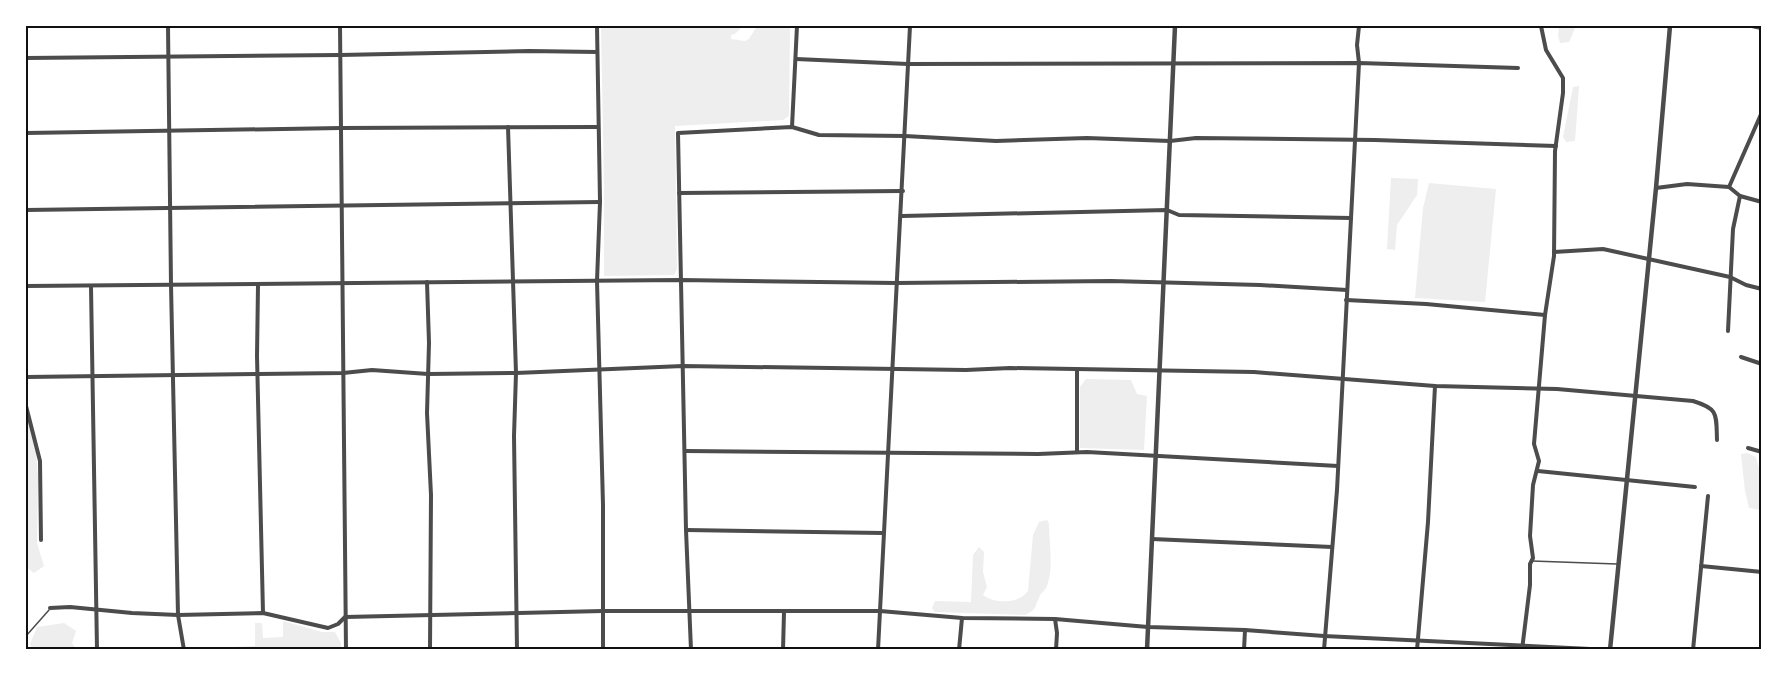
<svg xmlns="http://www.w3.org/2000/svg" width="1787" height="675" viewBox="0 0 1787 675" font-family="'Source Sans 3',sans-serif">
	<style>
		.green { fill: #eee }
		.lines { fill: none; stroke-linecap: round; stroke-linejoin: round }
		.service { stroke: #4c4c4c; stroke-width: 1.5 }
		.minor { stroke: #4c4c4c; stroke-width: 4 }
		.tertiary { stroke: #4c4c4c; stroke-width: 4.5 }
		.neatline { fill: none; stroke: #111; stroke-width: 2 }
	</style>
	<rect width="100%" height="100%" fill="#fff"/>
	<g class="green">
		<path d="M601,26H741L742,27L735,34L731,35V39L745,41L749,39L757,26H790L789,116L783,120L675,126L677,269L674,275L604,276V186Z"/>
		<path d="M1559,26H1576L1569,42L1560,43L1558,36Z"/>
		<path d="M1579,86L1575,141L1566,142L1563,137L1573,87Z"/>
		<path d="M1391,178L1418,179L1417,195L1397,225L1395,250L1387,249Z"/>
		<path d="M1429,183L1496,189L1485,302L1415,298L1423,208Z"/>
		<path d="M1086,379L1131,380L1137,394L1147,396L1144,450L1080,448V387Z"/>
		<path d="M26,409L36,451L38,477L37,543L44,566L34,573L26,567Z"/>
		<path d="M1747,453L1756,457L1761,476V510L1749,508L1745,491L1741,454Z"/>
		<path d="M1047,520L1049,524C1049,543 1054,568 1047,586C1045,591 1040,593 1039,598C1034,608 1037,609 1025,615L935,612L932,608L935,601L971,602L973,555L979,547L984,552L983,572L987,587L983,595C995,604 1019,604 1028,591L1033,535L1039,522Z"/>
		<path d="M283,621L322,632H335L341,643V649H189L255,646V623H262L263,638L283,637Z"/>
		<path d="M64,623L76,631L72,643L76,649H32L30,644L37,627Z"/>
	</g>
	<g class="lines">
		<g class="service">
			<path d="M1532,561L1617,564"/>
			<path d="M26,636L49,610"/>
		</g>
		<g class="minor">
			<path d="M168,26L171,285L178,615L184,650"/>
			<path d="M340,26L346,650"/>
			<path d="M597,26L600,202L597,281L603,505V650"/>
			<path d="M26,58L340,55L529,51L597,52"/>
			<path d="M796,59L908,64L1359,63L1518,68"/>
			<path d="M508,127L516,373L514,436L517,650"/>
			<path d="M792,127L797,26"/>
			<path d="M26,133L341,128L597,127"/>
			<path d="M1729,187L1762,112"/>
			<path d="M1656,188L1687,184L1729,187L1740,196L1762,202"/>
			<path d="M679,193L903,191"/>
			<path d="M26,210L600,202"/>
			<path d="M902,216L1167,210L1179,215L1351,218"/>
			<path d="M1554,252L1603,249L1730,277L1746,285L1762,289"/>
			<path d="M427,282L429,343L427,413L431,495L430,650"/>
			<path d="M258,285L257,356L263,613"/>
			<path d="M26,286L681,280L896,283L1111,281L1260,285L1347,290"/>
			<path d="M91,287L97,650"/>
			<path d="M1346,300L1426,304L1545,315"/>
			<path d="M1728,331L1733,229L1740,196"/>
			<path d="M1741,357L1762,364"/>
			<path d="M1077,369V452"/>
			<path d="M26,377L258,374L343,373L372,370L428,374L516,373L683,366L966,370L1010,368L1254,372L1435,386L1557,389L1693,401C1719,409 1716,414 1717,440"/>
			<path d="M26,406L40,461L41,540"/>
			<path d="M1748,448L1762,452"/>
			<path d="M685,451L1038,454L1087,452L1338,466"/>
			<path d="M1538,471L1695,487"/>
			<path d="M686,530L883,533"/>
			<path d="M1152,539L1332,547"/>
			<path d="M1701,566L1762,572"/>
			<path d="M50,608L70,607L132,613L178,615L263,613L328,628L338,624L345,617L603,611H880L962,618L1055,619L1148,627L1245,630L1324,636L1611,650"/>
			<path d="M1055,619L1057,633L1056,650"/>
			<path d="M691,650L686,530L678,133L792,127L819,135L905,136L996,141L1087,138L1170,141L1196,138L1375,140L1556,146"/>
			<path d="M783,650L784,612"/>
			<path d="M878,650C887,441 900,234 910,26"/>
			<path d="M959,650L962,618"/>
			<path d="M1244,650L1245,630"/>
			<path d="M1324,650L1337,490L1359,63L1357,45L1359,26"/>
			<path d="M1417,650L1428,522L1435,386"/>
			<path d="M1522,650L1530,585V564L1533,558L1530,536L1533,485L1539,461L1534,444L1545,315L1554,256L1555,151L1563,93V78L1546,50L1541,26"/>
			<path d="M1693,650L1708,496"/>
		</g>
		<g class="tertiary">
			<path d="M1753,26L1762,28"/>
			<path d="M1147,650L1175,26"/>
			<path d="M1610,650L1656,188L1670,26"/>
		</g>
	</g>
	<rect width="1787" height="675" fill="none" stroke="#ffffff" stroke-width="54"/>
	<rect x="27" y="27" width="1733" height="621" class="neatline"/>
</svg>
